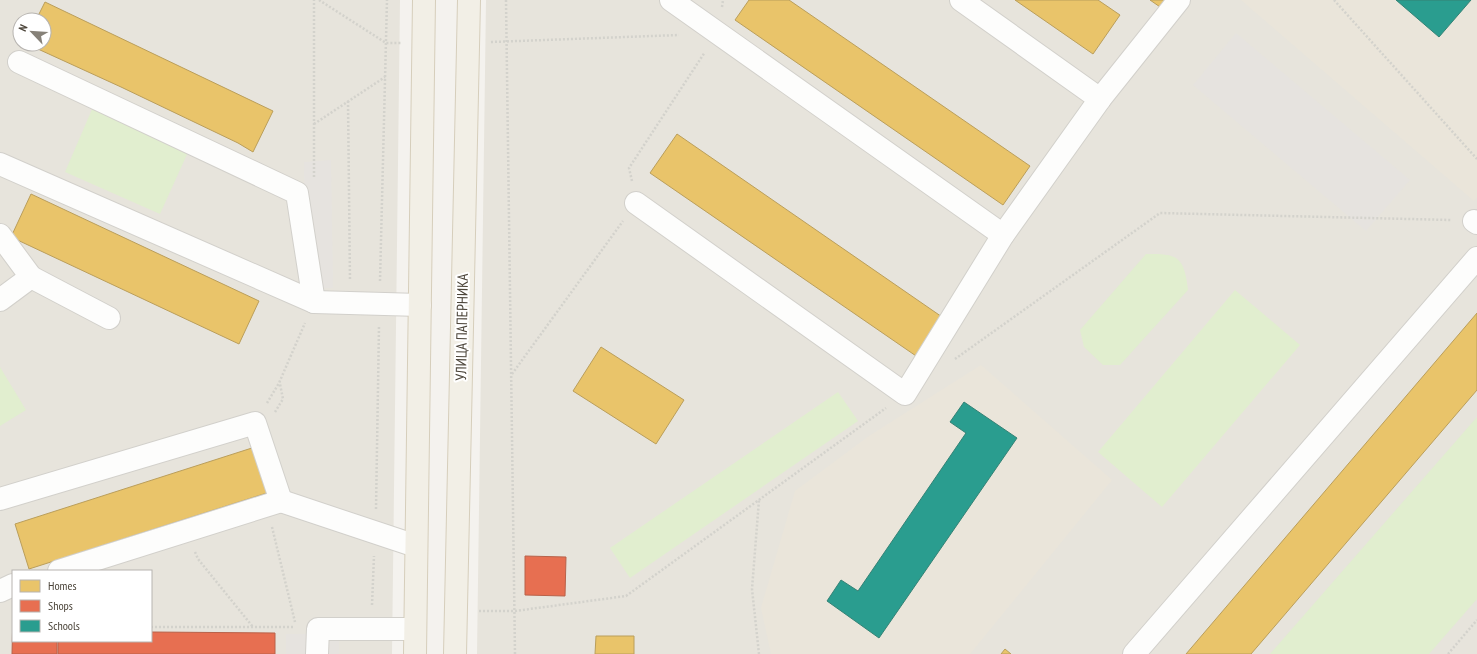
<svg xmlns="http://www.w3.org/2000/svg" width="1477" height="654" viewBox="0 0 1477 654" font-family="'PT Sans Narrow',sans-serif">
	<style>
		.residential { fill: #e7e4dc; fill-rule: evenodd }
		.education { fill: #eae5da }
		.green { fill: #e1eecf }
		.parking { fill: #e6e3df }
		.homes { fill: #e9c46a; stroke: #ba9e5b }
		.shops { fill: #e76f51; stroke: #b8624a }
		.schools { fill: #2a9d8f; stroke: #348275 }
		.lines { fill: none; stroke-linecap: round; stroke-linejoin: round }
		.minor-casing { stroke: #d2d0cb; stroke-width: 24 }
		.major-casing { stroke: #d6cebb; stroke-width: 24 }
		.path { stroke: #d3d2cc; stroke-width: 2.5; stroke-dasharray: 2 2; stroke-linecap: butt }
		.minor { stroke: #fdfdfc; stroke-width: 22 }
		.major { stroke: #f2efe6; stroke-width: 22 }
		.labels { text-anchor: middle; stroke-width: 4; stroke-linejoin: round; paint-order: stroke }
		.street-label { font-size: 15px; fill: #4b4439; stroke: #fff }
	</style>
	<rect width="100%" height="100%" fill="#f4f2ee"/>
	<g class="residential">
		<path d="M0,0H400L392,654H0ZM20,20H44V44H20ZM13,571H151V641H13Z"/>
		<path d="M486,0H1477V654H477Z"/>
	</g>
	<g class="education">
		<path d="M1241,0H1477V197L1474,201Z"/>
		<path d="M981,365L1112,480L970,654H771L761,608L795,491L869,436Z"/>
	</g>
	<g class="green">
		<path d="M93,107L189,150L160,214L65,172Z"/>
		<path d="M1146,254C1179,253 1184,258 1188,290L1120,365H1103L1084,347L1080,330Z"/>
		<path d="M1235,290L1300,345L1162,507L1098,452Z"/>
		<path d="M0,367L26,410L0,426Z"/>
		<path d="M838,392L858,421L630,578L610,548Z"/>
		<path d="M1477,417V599L1429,654H1270Z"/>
	</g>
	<g class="parking">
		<path d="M1236,33L1410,180L1366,231L1193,85Z"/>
		<path d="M331,160L333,288H306L304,162Z"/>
		<rect x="286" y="634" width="53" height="20"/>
	</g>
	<g class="homes">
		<path d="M749,0H789L1030,166L1003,205L735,20Z"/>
		<path d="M1015,0H1098L1120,15L1093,54Z"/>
		<path d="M1150,0H1169L1163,9Z"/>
		<path d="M45,2L273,111L253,152L238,143L121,87L27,44H44V20H36Z"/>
		<path d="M677,134L945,319L919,358L650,173Z"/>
		<path d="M31,194L259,301L239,344L11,237Z"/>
		<path d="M1477,313V390L1251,654H1186Z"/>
		<path d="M601,347L684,400L656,444L573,391Z"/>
		<path d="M255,447L270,492L29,569L15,524Z"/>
		<path d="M596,636H634V654H595Z"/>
		<path d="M1005,649L1011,654H1001Z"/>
	</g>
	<g class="shops">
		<path d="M525,556L566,557L565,596L525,595Z"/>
		<path d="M13,611V641H57V654H12Z"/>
		<path d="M151,632L275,633V654H58V641H151Z"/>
	</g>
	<g class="schools">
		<path d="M1396,0H1471L1439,37Z"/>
		<path d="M964,402L1017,438L879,638L827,601L841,580L858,591L966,433L950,422Z"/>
	</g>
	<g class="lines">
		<defs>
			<g id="minor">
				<path d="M671,0L1003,235"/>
				<path d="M961,0L1100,99"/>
				<path d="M19,62L297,193L314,302"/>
				<path d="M0,164L314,302L420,305"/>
				<path d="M636,203L905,394L1003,235L1100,99L1179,0"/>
				<path d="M1474,221L1477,223"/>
				<path d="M0,235L31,277L0,300"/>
				<path d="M31,277L109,318"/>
				<path d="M0,499L255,423L281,501L59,571"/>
				<path d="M281,501L416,546"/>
				<path d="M0,591L13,585"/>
				<path d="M317,654L318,629H415"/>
				<path d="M1134,654L1477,258"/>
			</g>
			<g id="major">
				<path d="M415,654L424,0"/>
				<path d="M455,654L469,0"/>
			</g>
		</defs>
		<use href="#minor" class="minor-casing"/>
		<use href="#major" class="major-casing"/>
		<g class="path">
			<path d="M319,0L386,43H402"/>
			<path d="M506,0L515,654"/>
			<path d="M1334,0L1477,159"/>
			<path d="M722,7L723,0"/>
			<path d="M491,42L679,35"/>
			<path d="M348,101L350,281"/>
			<path d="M314,124L385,77"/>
			<path d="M314,177V0"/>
			<path d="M632,181L629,168L705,52"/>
			<path d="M380,281L387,0"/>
			<path d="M955,359L1160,213L1451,220"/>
			<path d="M512,374L623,221"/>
			<path d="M267,403L279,383L305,323"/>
			<path d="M275,412L283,399L280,384"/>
			<path d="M376,509L379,326"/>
			<path d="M272,527L295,622"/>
			<path d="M195,552L198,559L253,627"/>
			<path d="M372,605L374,556"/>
			<path d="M479,611H515L626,596L886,408"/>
			<path d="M151,627H294"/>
			<path d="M759,654L752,589L759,500"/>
			<path d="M1448,654L1477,620"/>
		</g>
		<use href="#minor" class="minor"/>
		<use href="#major" class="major"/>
	</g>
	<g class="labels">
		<g class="street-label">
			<text transform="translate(462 327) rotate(-89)" y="5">УЛИЦА ПАПЕРНИКА</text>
		</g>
	</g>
	<rect x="12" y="570" width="140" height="72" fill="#ffffff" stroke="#b7b4b0"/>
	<rect x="20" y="580" width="20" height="12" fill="#e9c46a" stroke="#b7b4b0"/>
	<text x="48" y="590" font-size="12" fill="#4b4439">Homes</text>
	<rect x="20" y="600" width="20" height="12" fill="#e76f51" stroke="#b7b4b0"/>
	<text x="48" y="610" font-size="12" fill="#4b4439">Shops</text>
	<rect x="20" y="620" width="20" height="12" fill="#2a9d8f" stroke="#b7b4b0"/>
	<text x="48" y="630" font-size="12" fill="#4b4439">Schools</text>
	<g transform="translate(32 32) rotate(295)"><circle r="19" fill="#ffffff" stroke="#b7b4b0"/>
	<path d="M0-3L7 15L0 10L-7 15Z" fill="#868178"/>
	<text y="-6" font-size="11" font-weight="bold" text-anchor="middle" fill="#4b4439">N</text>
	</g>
</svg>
